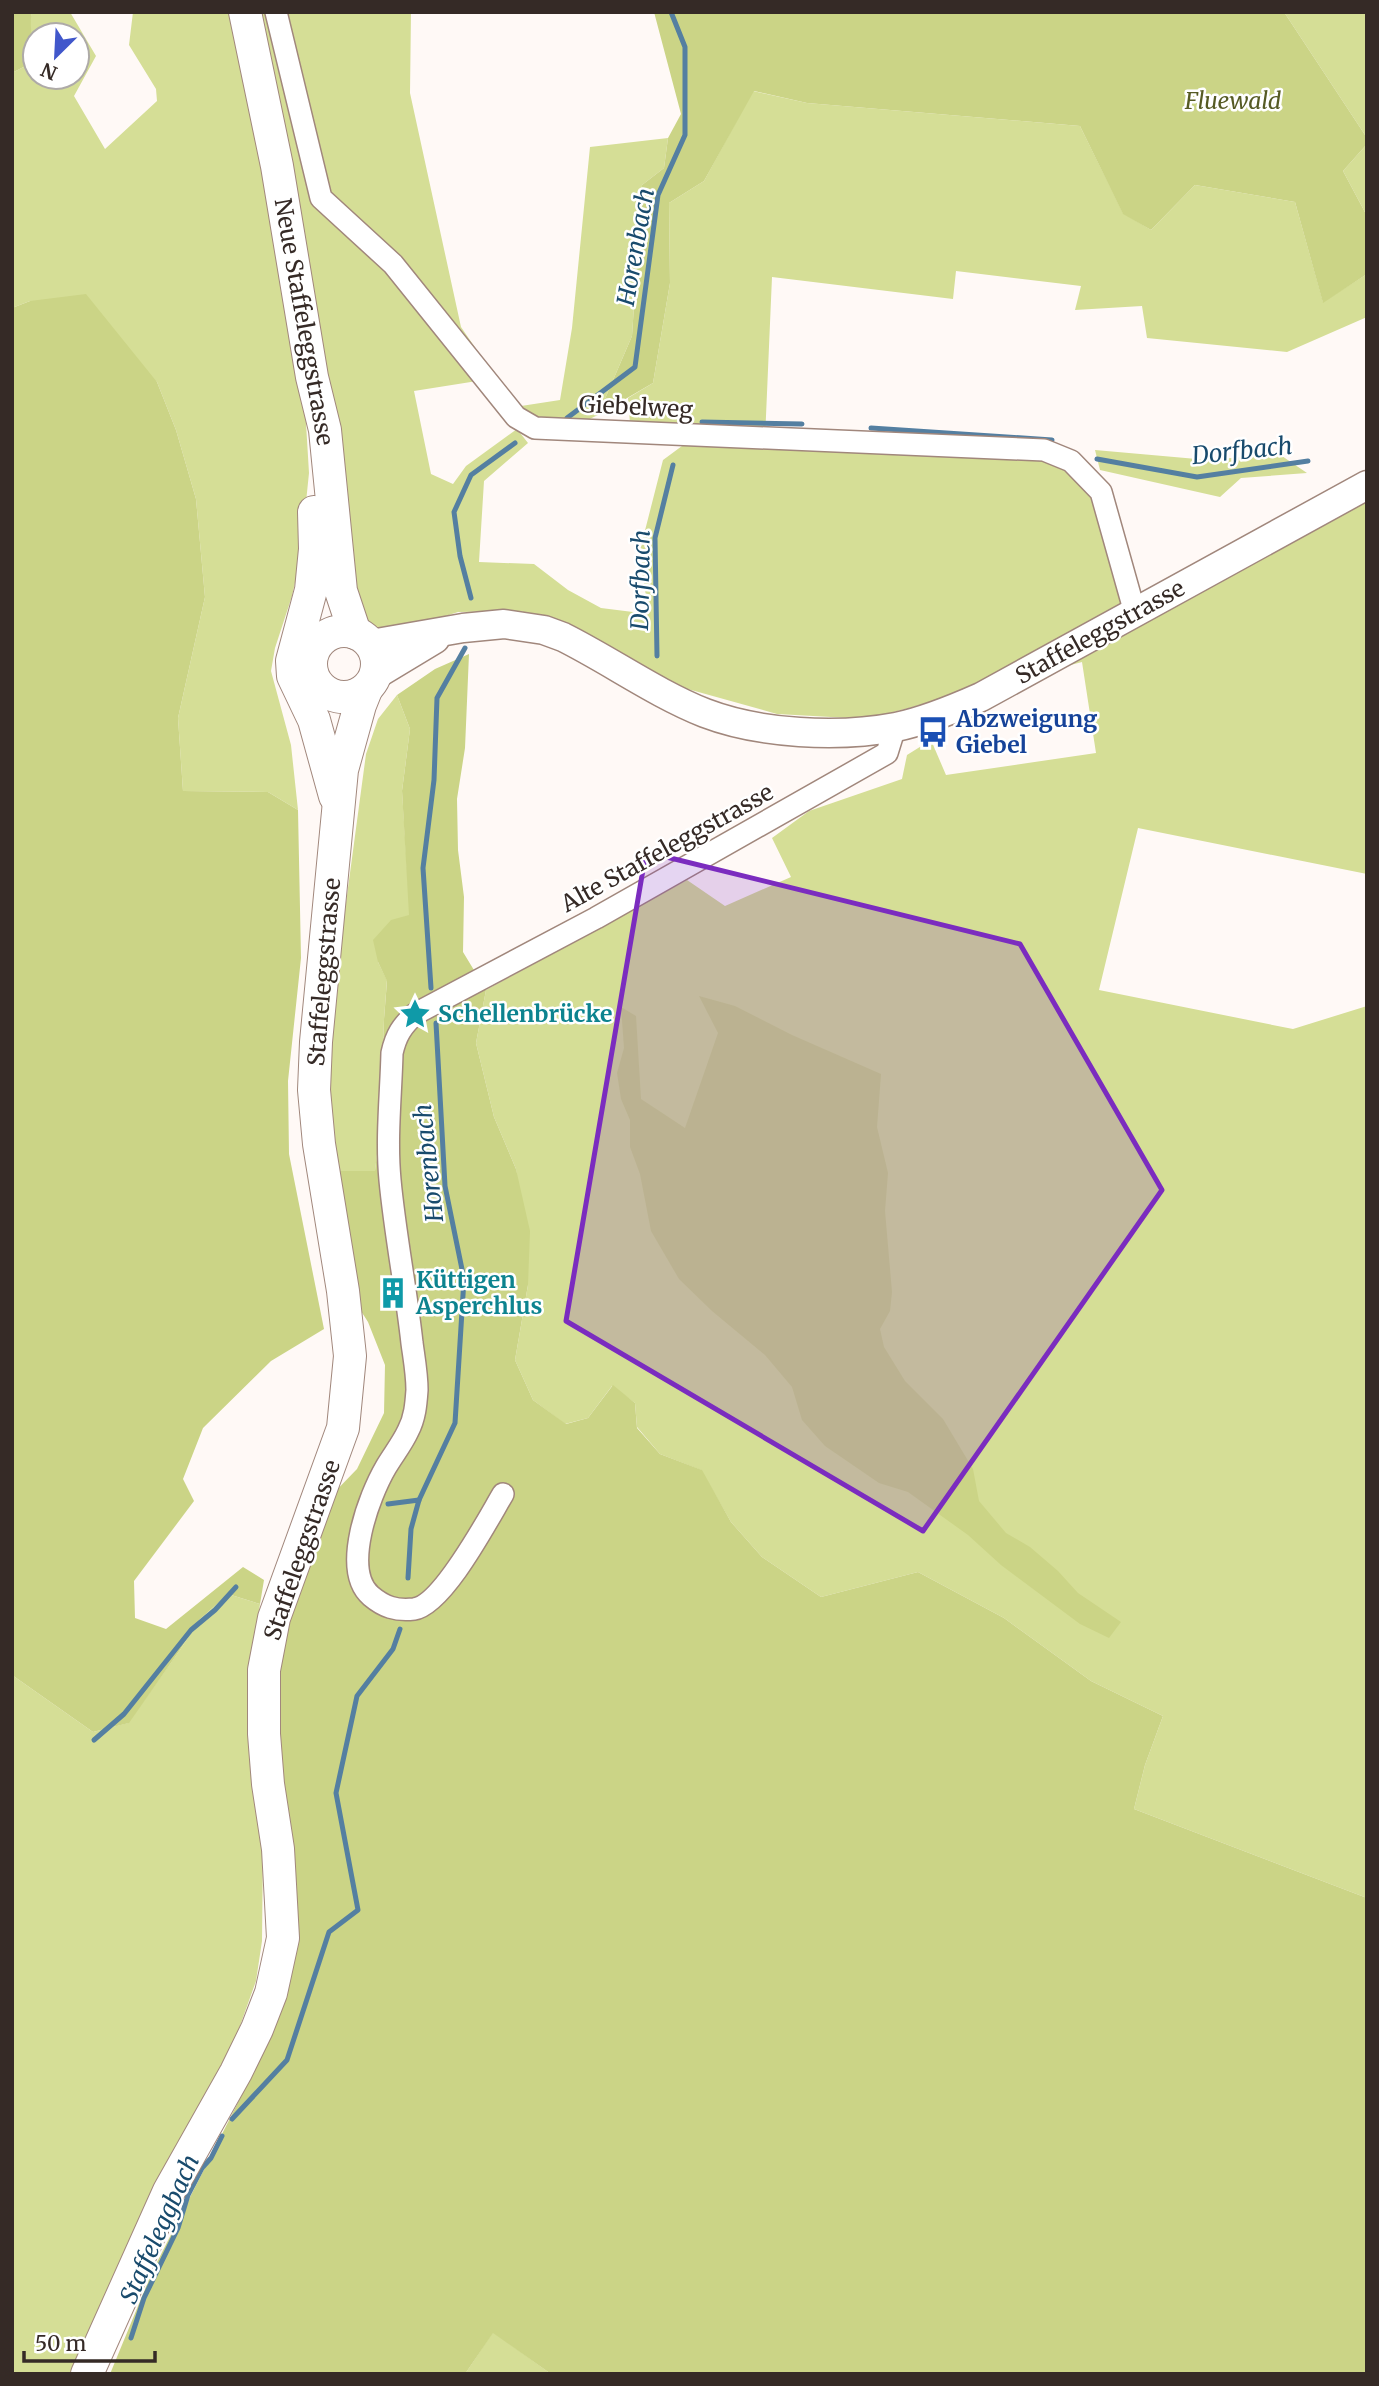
<svg xmlns="http://www.w3.org/2000/svg" width="1379" height="2386" viewBox="0 0 1379 2386" font-family="Merriweather,serif">
	<style>
		.green { fill: #d5de96 }
		.forest { fill: #cbd486 }
		.lines { fill: none; stroke-linecap: round; stroke-linejoin: round }
		.stream { stroke: #547fa1; stroke-width: 5 }
		.street-casing { stroke: #a1877c; stroke-width: 24 }
		.secondary-casing { stroke: #a1877c; stroke-width: 31 }
		.primary-casing { stroke: #a1877c; stroke-width: 34 }
		.street { stroke: #fff; stroke-width: 21 }
		.secondary { stroke: #fff; stroke-width: 28 }
		.primary { stroke: #fff; stroke-width: 32 }
		.marked { fill: #7b2cbf; fill-opacity: 0.2; stroke: #7b2cbf; stroke-width: 5; stroke-linejoin: round }
		.labels { text-anchor: middle; stroke-width: 5; stroke-linejoin: round; paint-order: stroke }
		.park-label { font-size: 23px; font-style: italic; fill: #565b24; stroke: #fff }
		.street-label { font-size: 23px; fill: #352a26; stroke: #fff }
		.transit-label { font-size: 23px; font-weight: bold; fill: #164399; stroke: #fff; text-anchor: start }
		.culture-label { font-size: 23px; font-weight: bold; fill: #0d838f; stroke: #fff; text-anchor: start }
		.water-label { font-size: 24px; font-style: italic; fill: #194b6d; stroke: #fff }
	</style>
	<rect width="100%" height="100%" fill="#fff9f6"/>
	<g class="green">
		<path d="M32,12H70L96,56L74,96L105,149L157,101L156,89L129,45L133,12H232L304,390L309,473L300,560L292,596L275,648L271,671L291,745L298,810L268,792L183,791L178,718L205,597L196,499L176,430L157,382L30,301L12,308V73L35,61V77H77V35H35V51L29,26Z"/>
		<path d="M256,12H411L410,93L461,327L496,378L414,391L431,474L453,484L466,466L517,429L528,443L484,481L479,562L534,564L568,590L601,608L649,614L639,554L663,460L682,446L630,423L628,398L653,383L670,283L669,203L704,181L753,91L807,103L1080,126L1123,213L1151,230L1195,185L1295,202L1323,302L1367,274V317L1287,352L1147,338L1142,306L1075,310L1081,286L956,271L953,299L772,277L765,439L1044,450L1101,492L1135,613L1367,490V874L1138,828L1099,990L1293,1029L1367,1006V1898L1134,1809L1145,1765L1163,1716L1091,1681L1004,1618L918,1572L821,1597L762,1557L731,1522L701,1470L660,1454L637,1427L635,1403L612,1386L588,1418L565,1424L533,1400L515,1360L528,1285L516,1169L494,1117L476,1043L486,990L687,880L725,906L791,877L772,838L809,811L902,779L907,755L931,740L946,775L1096,753L1082,662L867,719L777,714L666,683L591,642L521,611L458,612L394,633L355,620Z"/>
		<path d="M1284,12H1367V138Z"/>
		<path d="M668,138L664,168L642,185L632,336L598,415L552,437L521,406L560,400L572,328L590,147Z"/>
		<path d="M1367,144V216L1343,171Z"/>
		<path d="M1095,450L1208,460L1279,454L1307,473L1241,478L1220,497L1100,470Z"/>
		<path d="M397,695L410,729L402,791L410,915L378,962L387,980L384,1019L380,1128L375,1171H337L328,1110L334,1002L343,925L366,754L378,719Z"/>
		<path d="M228,1594L260,1604L249,1683L263,1845L262,1941L256,1981L231,2051L73,2374H12V1675L93,1732L128,1723L180,1650L199,1620Z"/>
		<path d="M493,2332L551,2374H465Z"/>
	</g>
	<g class="forest">
		<path d="M12,12H32C28,30 35,44 35,61L12,73Z"/>
		<path d="M654,12H1284L1367,138V144L1343,171L1367,216V274L1323,303L1295,202L1195,185L1151,230L1123,214L1080,126L807,103L754,91L704,181L669,203L670,283L653,383L598,415L632,336L642,185L664,168L668,138L681,114Z"/>
		<path d="M86,294L157,382L176,430L196,499L205,597L178,718L183,791L268,792L298,810L301,958L288,1081L289,1154L324,1329L271,1361L203,1428L183,1479L194,1501L134,1581L135,1618L166,1629L243,1567L264,1580L260,1604L228,1594L199,1620L180,1650L129,1723L93,1732L12,1675V308L30,301Z"/>
		<path d="M469,654L465,748L457,799L458,850L464,897L463,952L486,990L476,1043L494,1117L516,1169L530,1231L528,1285L515,1360L533,1400L566,1424L588,1418L613,1385L635,1403L637,1428L660,1454L702,1470L731,1522L762,1557L821,1597L918,1572L1004,1618L1091,1681L1163,1716L1145,1765L1134,1809L1367,1898V2374H551L493,2333L465,2374H110L152,2272L259,2061L280,2003L274,1711L282,1637L326,1501L357,1469L384,1413L385,1365L368,1322L354,1300L337,1171H375L380,1128L384,1019L387,981L378,962L373,940L391,920L409,915L402,791L410,729L397,695L435,669Z"/>
		<path d="M699,996L735,1006L792,1035L881,1074L877,1127L888,1173L885,1211L892,1292L890,1311L880,1329L884,1347L905,1381L943,1419L973,1469L979,1501L1006,1533L1030,1547L1058,1571L1078,1593L1121,1622L1109,1638L1080,1624L1001,1565L968,1535L908,1492L879,1483L825,1446L802,1420L792,1387L765,1355L712,1311L679,1279L651,1231L640,1174L630,1147V1120L621,1099L617,1073L624,1048L621,1007L636,1016L641,1099L685,1128L718,1033Z"/>
	</g>
	<g class="lines">
		<g class="stream">
			<path d="M567,418L635,367L658,195L685,135V47L671,12"/>
			<path d="M702,422L802,424"/>
			<path d="M871,428L1052,440"/>
			<path d="M1097,459L1197,477L1308,461"/>
			<path d="M471,598L460,556L454,512L471,475L515,443"/>
			<path d="M657,656L655,538L673,465"/>
			<path d="M431,988L423,868L434,780L437,698L465,648"/>
			<path d="M388,1504L419,1500"/>
			<path d="M408,1578L411,1529L419,1500L455,1423L464,1279L445,1186L436,1023"/>
			<path d="M94,1740L124,1714L191,1630L215,1610L236,1587"/>
			<path d="M232,2119L287,2060L329,1932L358,1910L336,1793L357,1696L393,1649L400,1629"/>
			<path d="M131,2338L144,2298L178,2228L188,2195L202,2168L211,2158L222,2136"/>
		</g>
		<defs>
			<g id="street">
				<path d="M276,12L321,198L393,264L516,417L535,428L1044,450L1071,461L1101,492L1135,613"/>
				<path d="M503,1494C488,1519 443,1605 414,1609C396,1611 384,1607 371,1596C341,1570 369,1496 386,1467C393,1455 402,1444 408,1431C415,1418 416,1404 417,1390C417,1374 414,1358 412,1343C406,1288 395,1234 390,1180C386,1138 391,1094 392,1053C396,1035 402,1026 415,1014L596,918L887,753L895,727"/>
			</g>
			<g id="secondary">
				<path d="M371,644L463,628L504,624L544,630L563,637C611,661 655,693 705,713C760,734 838,738 896,727C925,721 954,709 981,697L1367,485"/>
				<path d="M377,674L435,639"/>
			</g>
			<g id="primary">
				<path d="M245,12L277,166L312,377L325,430L341,591L355,633"/>
				<path d="M314,512L315,549L311,590L292,661L293,676L314,720L335,796"/>
				<circle cx="344" cy="664" r="33"/>
				<path d="M87,2374L169,2191L236,2072L257,2029L271,1993L283,1938L278,1849L268,1784L264,1734V1670L274,1618L343,1428L350,1356L343,1291L319,1144L314,1090L316,1042L342,770L360,705L366,690"/>
			</g>
		</defs>
		<use href="#street" class="street-casing"/>
		<use href="#secondary" class="secondary-casing"/>
		<use href="#primary" class="primary-casing"/>
		<use href="#street" class="street"/>
		<use href="#secondary" class="secondary"/>
		<use href="#primary" class="primary"/>
	</g>
	<path class="marked" d="M646,852L1020,944L1162,1190L923,1531L566,1321Z"/>
	<defs>
		<symbol id="bus-bare" viewBox="-9 -9 18 18"><path d="M-5-6H5V4H4V6H2V4H-2V6H-4V4H-5ZM-3.5-4V0h7V-4ZM-3.5 1.2v1.5H-2V1.2ZM2 1.2v1.5H3.5V1.2Z" fill="#1a4fb4" stroke="#fff" stroke-width="2.5" paint-order="stroke"/></symbol>
		<symbol id="sight-bare" viewBox="-9 -9 18 18"><path d="M0-6L1.8-2.2L6-1.7L2.9 1.2L3.7 5.4L0 3.3L-3.7 5.4L-2.9 1.2L-6-1.7L-1.8-2.2Z" fill="#0f9aa8" stroke="#fff" stroke-width="2.5" paint-order="stroke"/></symbol>
		<symbol id="building-bare" viewBox="-9 -9 18 18"><path d="M-4-6H4V6H1V3H-1V6H-4ZM-2.5-4.3h1.7v1.8h-1.7ZM.8-4.3h1.7v1.8H.8ZM-2.5-1h1.7V.8h-1.7ZM.8-1h1.7V.8H.8Z" fill="#0f9aa8" stroke="#fff" stroke-width="2.5" paint-order="stroke"/></symbol>
	</defs>
	<g fill-rule="evenodd">
		<use href="#bus-bare" x="911" y="710" width="44" height="44"/>
		<use href="#sight-bare" x="393" y="992" width="44" height="44"/>
		<use href="#building-bare" x="371" y="1271" width="44" height="44"/>
	</g>
	<g class="labels">
		<g class="park-label">
			<text x="1233" y="109">Fluewald</text>
		</g>
		<g class="street-label">
			<text transform="translate(304 322) rotate(80)" y="8">Neue Staffeleggstrasse</text>
			<text transform="translate(636 407) rotate(3)" y="8">Giebelweg</text>
			<text transform="translate(1100 632) rotate(-29)" y="8">Staffeleggstrasse</text>
			<text transform="translate(667 848) rotate(-29)" y="8">Alte Staffeleggstrasse</text>
			<text transform="translate(324 972) rotate(-85)" y="8">Staffeleggstrasse</text>
			<text transform="translate(302 1550) rotate(-71)" y="8">Staffeleggstrasse</text>
		</g>
		<g class="transit-label">
			<text x="956" y="727">Abzweigung<tspan x="956" dy="26">Giebel</tspan></text>
		</g>
		<g class="culture-label">
			<text x="438" y="1022">Schellenbrücke</text>
			<text x="416" y="1288">Küttigen<tspan x="416" dy="26">Asperchlus</tspan></text>
		</g>
		<g class="water-label">
			<text transform="translate(636 247) rotate(-80)" y="8">Horenbach</text>
			<text transform="translate(1242 451) rotate(-6)" y="8">Dorfbach</text>
			<text transform="translate(641 580) rotate(-89)" y="8">Dorfbach</text>
			<text transform="translate(429 1163) rotate(-96)" y="8">Horenbach</text>
			<text transform="translate(160 2229) rotate(-66)" y="8">Staffeleggbach</text>
		</g>
	</g>
	<rect width="1379" height="2386" fill="none" stroke="#352a26" stroke-width="28"/>
	<g transform="translate(56 56) rotate(204)"><circle r="33" fill="#ffffff" stroke="#aeaaa8" stroke-width="2"/>
	<path d="M0-5L12 26L0 18L-12 26Z" fill="#4157cb"/>
	<text y="-10" font-size="19" font-weight="bold" text-anchor="middle" fill="#352a26">N</text>
	</g>
	<path d="M24 2351v10h131v-10" fill="none" stroke="#352a26" stroke-width="3.5"/>
	<text x="35" y="2351" font-size="21" fill="#352a26" stroke="#ffffff" stroke-width="5" paint-order="stroke">50 m</text>
</svg>
